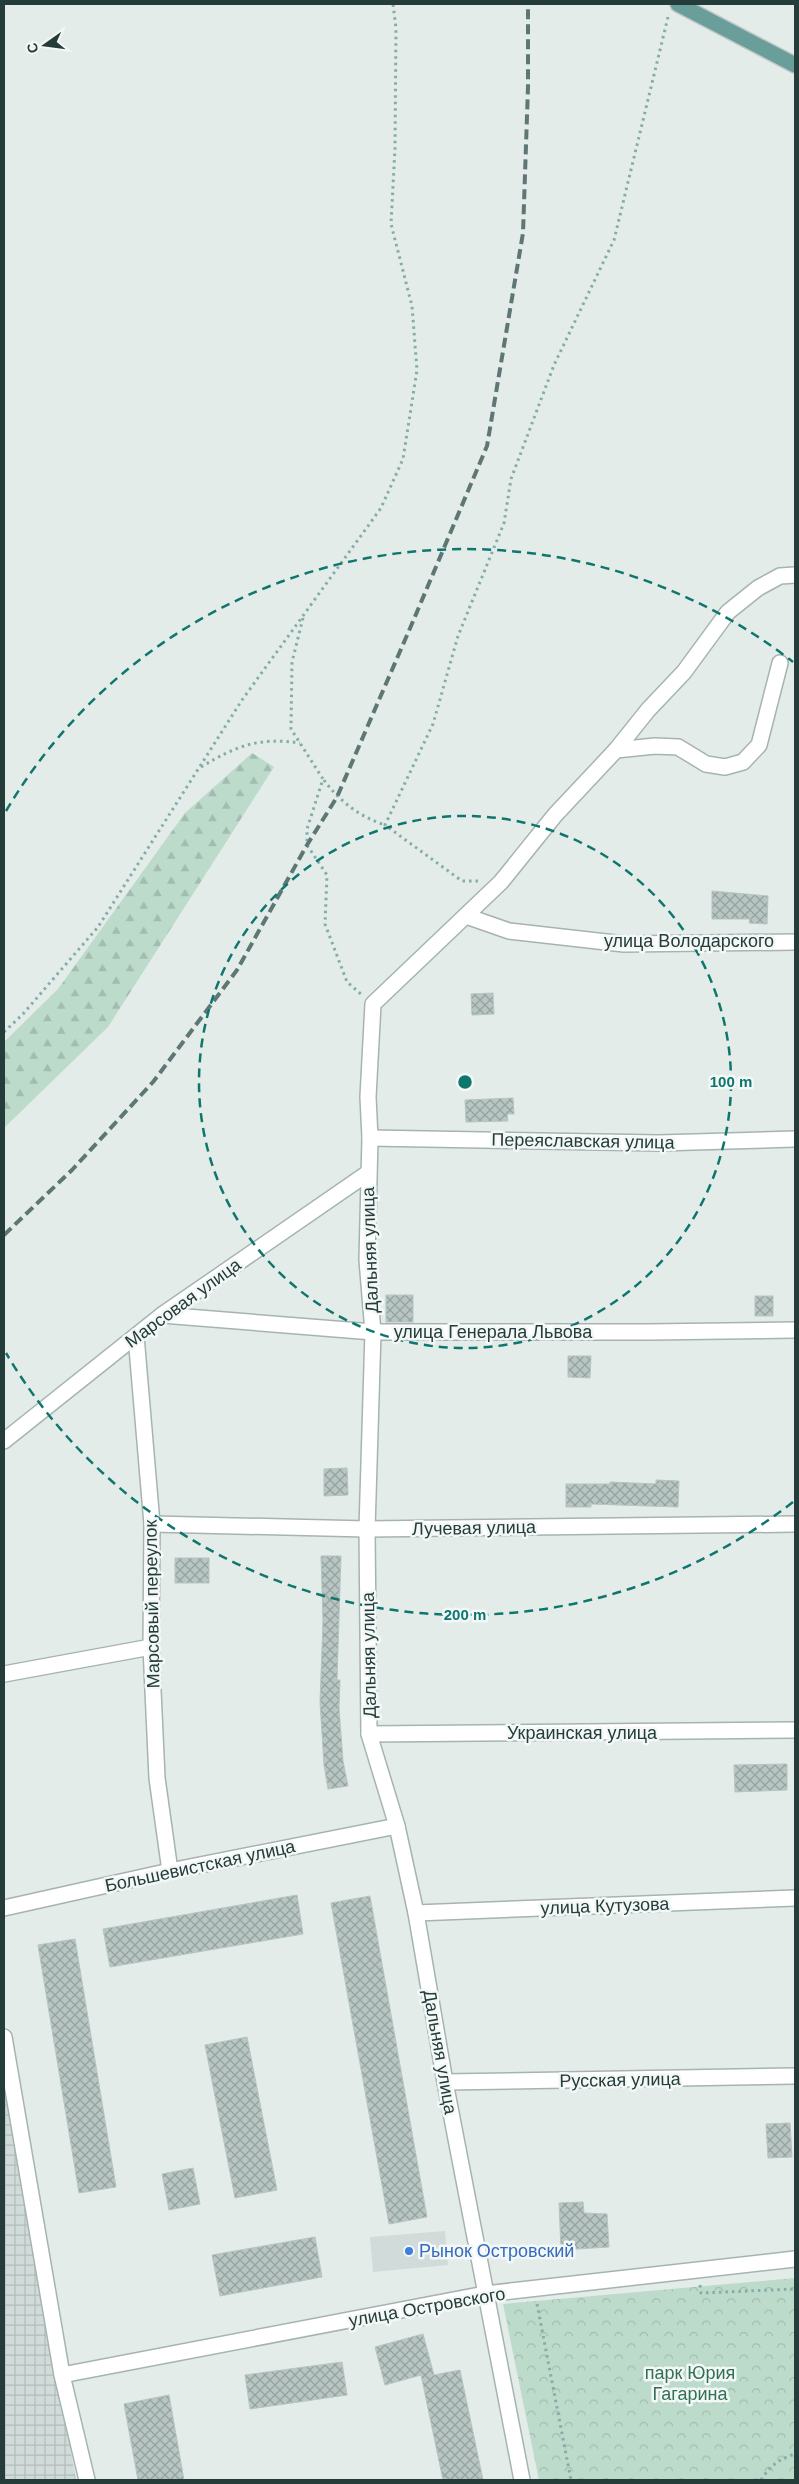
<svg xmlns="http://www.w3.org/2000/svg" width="799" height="2484" viewBox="0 0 799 2484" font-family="Arial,sans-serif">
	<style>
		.built { fill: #d1dbd9 }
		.industrial { fill: url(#industrial-grid) }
		.forest { fill: url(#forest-firs) }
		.park { fill: url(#park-crowns) }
		.building { fill: url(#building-cross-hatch); stroke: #b6c5c1 }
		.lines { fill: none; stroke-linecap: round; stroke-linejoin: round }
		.minor-casing { stroke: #a6b4b1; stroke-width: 18 }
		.major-casing { stroke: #c2c8c8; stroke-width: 18 }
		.path { stroke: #85ada8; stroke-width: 3; stroke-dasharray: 2.5 4; stroke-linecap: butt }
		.minor { stroke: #fff; stroke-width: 15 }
		.major { stroke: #6a9e9a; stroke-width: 15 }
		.rail { stroke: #5e7775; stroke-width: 4; stroke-dasharray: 10 5; stroke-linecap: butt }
		.ring { fill: none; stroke: #0f766e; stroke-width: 2.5; stroke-dasharray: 9 6 }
		.shop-dot { fill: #3f7fe0; stroke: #f3f8f7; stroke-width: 2 }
		.labels { text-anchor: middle; stroke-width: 5; stroke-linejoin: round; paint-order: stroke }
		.street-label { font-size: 18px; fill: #243c3a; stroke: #f3f8f7 }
		.shop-label { font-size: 18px; fill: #366cbe; stroke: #f3f8f7; text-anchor: start }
		.park-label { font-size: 18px; fill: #317054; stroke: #f3f8f7 }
		.centre { fill: #0f766e; stroke: #f3f8f7; stroke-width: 2.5 }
		.ring-label { font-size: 15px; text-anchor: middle; font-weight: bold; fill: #0f766e; stroke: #f3f8f7; stroke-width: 5; stroke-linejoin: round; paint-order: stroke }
	</style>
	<defs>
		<pattern id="industrial-grid" width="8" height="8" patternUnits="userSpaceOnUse" patternTransform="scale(1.25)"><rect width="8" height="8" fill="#d1dbd9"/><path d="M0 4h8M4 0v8" fill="none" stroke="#b3bdbb"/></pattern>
		<pattern id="forest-firs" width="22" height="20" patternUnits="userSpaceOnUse" patternTransform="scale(1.25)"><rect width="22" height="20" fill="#bddbcb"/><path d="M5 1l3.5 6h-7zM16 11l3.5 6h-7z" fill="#a2bdaf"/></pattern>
		<pattern id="park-crowns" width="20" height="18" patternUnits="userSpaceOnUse" patternTransform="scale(1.25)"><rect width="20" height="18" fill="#bddbcb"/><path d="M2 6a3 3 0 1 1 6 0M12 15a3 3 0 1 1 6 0" fill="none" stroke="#a2bdaf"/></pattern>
		<pattern id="building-cross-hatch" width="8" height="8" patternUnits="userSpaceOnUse" patternTransform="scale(1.25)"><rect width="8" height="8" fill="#b8c6c3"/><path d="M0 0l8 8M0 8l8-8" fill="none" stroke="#95a29f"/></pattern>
	</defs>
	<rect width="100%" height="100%" fill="#e3ece9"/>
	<path class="built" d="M445,2231L448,2265L373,2272L370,2237Z"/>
	<path class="industrial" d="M4,2082L76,2480H4Z"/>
	<path class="forest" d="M252,753L274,767L108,1027L4,1128V1042L58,989L185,813Z"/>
	<path class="park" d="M795,2278V2480H539L503,2304Z"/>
	<g class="building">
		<path d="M712,891L768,896L767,924L749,923L750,919H712Z"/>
		<path d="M493,993L494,1014L472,1015L471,994Z"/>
		<path d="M513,1098L514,1114H507L508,1121L466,1122L465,1100Z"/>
		<rect x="386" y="1295" width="27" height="27"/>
		<rect x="755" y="1296" width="18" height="20"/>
		<path d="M568,1356H591L590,1378L568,1377Z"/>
		<path d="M347,1468L348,1495L324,1496V1469Z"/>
		<path d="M656,1480L679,1481L678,1507L591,1504V1507H566V1484H610V1482L656,1484Z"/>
		<path d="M321,1556H341L337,1680H340L339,1708L343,1761L348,1786L328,1789L324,1765L320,1702L323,1621Z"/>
		<rect x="175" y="1558" width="34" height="25"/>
		<path d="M787,1764V1790L735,1792L734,1765Z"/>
		<path d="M297,1895L303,1934L110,1967L103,1929Z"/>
		<path d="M370,1896L427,2217L389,2224L331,1903Z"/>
		<path d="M75,1939L116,2187L79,2193L38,1945Z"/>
		<path d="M247,2037L277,2190L235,2198L205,2045Z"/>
		<path d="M790,2123L792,2157L768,2158L766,2124Z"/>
		<path d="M193,2168L200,2204L169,2210L162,2174Z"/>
		<path d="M583,2202L584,2213L607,2214L609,2247L561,2250L559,2203Z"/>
		<path d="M315,2237L322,2277L220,2296L212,2255Z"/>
		<path d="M423,2334L434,2375L460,2370L483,2480H443L421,2375L385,2385L375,2347Z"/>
		<path d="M342,2362L347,2395L250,2409L245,2375Z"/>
		<path d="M169,2395L184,2480H138L124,2404Z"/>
	</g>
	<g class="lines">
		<defs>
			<g id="minor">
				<path d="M616,750L655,746L678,747L706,764L725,767L743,762L759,745L780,663"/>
				<path d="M466,916L509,931L624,944L795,942"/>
				<path d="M370,1138L659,1143L795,1139"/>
				<path d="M162,1315L373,1332H649L795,1330"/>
				<path d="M136,1336L152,1524L151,1647L157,1778L170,1871"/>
				<path d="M4,1441L162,1315L368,1173"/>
				<path d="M152,1524L367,1529L795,1524"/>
				<path d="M4,1674L151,1647"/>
				<path d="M369,1734L795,1730"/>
				<path d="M4,1908L170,1871L397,1826"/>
				<path d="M416,1913L795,1898"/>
				<path d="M4,2037L62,2375L87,2480"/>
				<path d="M445,2082L795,2076"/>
				<path d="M62,2375L485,2294L795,2259"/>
				<path d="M522,2480L445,2082L416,1913L397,1826L369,1734L367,1529L373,1332L367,1260L370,1138L368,1097L373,1004L501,882L555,815L616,750L648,710L684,672L728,612L758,588L780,576L795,575"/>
			</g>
			<path id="major" d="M678,4L795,65"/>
		</defs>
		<use href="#minor" class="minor-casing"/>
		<use href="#major" class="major-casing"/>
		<g class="path">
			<path d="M303,618L292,662L291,729L323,779L307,829V845L327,875L325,924L347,982L362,995"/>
			<path d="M201,767C236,746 258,737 300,743"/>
			<path d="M324,780C339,801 360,817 385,825"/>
			<path d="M478,881H462L385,825L433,724L458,636L504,523L511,479L554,365L614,240L668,17"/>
			<path d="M4,1032L23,1014L98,927L242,700L381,508L403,459L417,370L412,306L391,224L395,148L396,28L393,4"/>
			<path d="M700,2285L701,2293L795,2289"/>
			<path d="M537,2304L571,2480"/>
			<path d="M761,2480C770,2466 779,2459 795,2454"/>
		</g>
		<use href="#minor" class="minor"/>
		<use href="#major" class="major"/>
		<path class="rail" d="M4,1235L72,1170L153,1082L237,970L307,845L337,797L411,626L487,446L523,233L528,87V4"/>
	</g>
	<g class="ring">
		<circle cx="465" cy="1082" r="266"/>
		<path d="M793 1502A533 533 0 0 1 6 1353M6 811A533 533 0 0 1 793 662"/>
	</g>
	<circle class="shop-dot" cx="409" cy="2251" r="5"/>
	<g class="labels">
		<g class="street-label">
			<text x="689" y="947">улица Володарского</text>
			<text transform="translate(583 1141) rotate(1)" y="6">Переяславская улица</text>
			<text transform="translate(370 1250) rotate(-92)" y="6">Дальняя улица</text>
			<text transform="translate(183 1303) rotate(-36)" y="6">Марсовая улица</text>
			<text x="493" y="1338">улица Генерала Львова</text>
			<text transform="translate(474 1528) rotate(-1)" y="6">Лучевая улица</text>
			<text transform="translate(152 1604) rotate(-91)" y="6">Марсовый переулок</text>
			<text transform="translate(369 1655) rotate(-91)" y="6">Дальняя улица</text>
			<text x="582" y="1739">Украинская улица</text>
			<text transform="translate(200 1866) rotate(-12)" y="6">Большевистская улица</text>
			<text transform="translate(605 1906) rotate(-2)" y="6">улица Кутузова</text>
			<text transform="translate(440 2052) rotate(80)" y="6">Дальняя улица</text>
			<text transform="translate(620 2080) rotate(-1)" y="6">Русская улица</text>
			<text transform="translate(427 2307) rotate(-10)" y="6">улица Островского</text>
		</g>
		<g class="shop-label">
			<text x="419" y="2257">Рынок Островский</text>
		</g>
		<g class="park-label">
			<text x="690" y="2379">парк Юрия<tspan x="690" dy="21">Гагарина</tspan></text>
		</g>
	</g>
	<circle cx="465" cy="1082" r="8" class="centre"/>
	<g class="ring-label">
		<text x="731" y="1087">100 m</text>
		<text x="465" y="1620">200 m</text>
	</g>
	<rect width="799" height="2484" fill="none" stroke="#243c3a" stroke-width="10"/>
	<g transform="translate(45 45) rotate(256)" stroke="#f3f8f7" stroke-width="4" paint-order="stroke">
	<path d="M0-4L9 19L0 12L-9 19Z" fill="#243c3a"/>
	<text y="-8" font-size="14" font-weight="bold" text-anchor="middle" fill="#243c3a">С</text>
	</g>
</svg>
